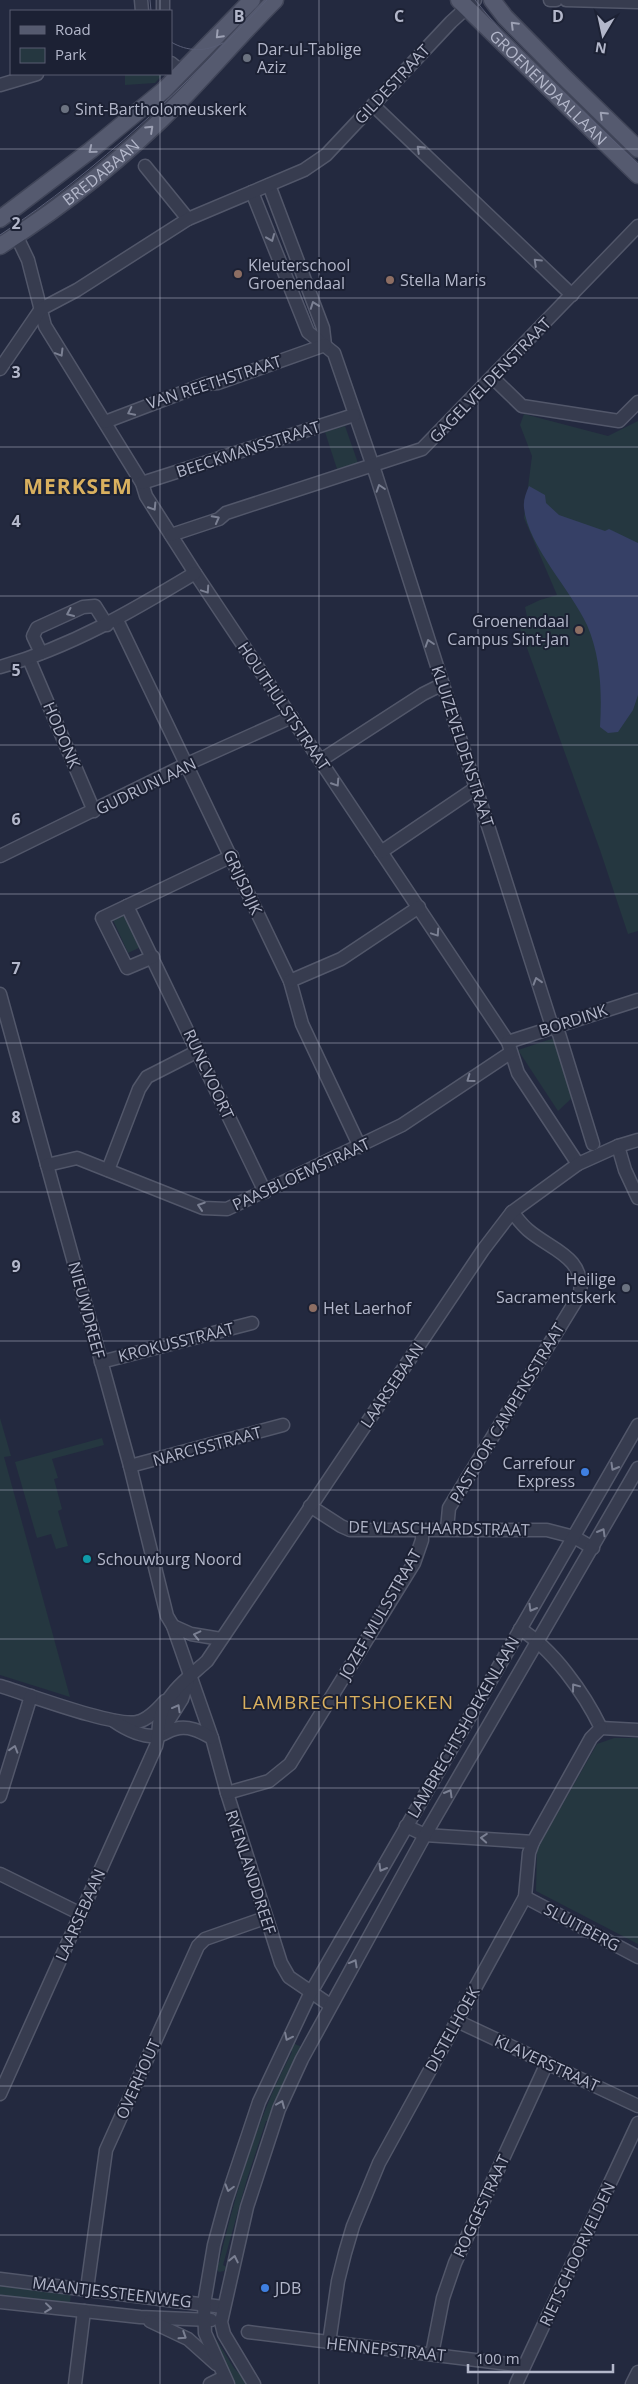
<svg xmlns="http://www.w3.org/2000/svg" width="638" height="2384" viewBox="0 0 638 2384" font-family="'Open Sans',sans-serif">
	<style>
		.green { fill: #253740 }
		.water { fill: #364066 }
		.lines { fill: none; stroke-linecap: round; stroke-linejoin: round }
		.minor-casing { stroke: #52576a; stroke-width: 15 }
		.major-casing { stroke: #404558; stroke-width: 19 }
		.minor { stroke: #373c4f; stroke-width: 12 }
		.major { stroke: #555a6f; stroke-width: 16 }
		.tram { stroke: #595e76; stroke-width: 1 }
		.oneway { stroke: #9ca0b3 }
		.oneway2 { stroke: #7b8093 }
		.grid { fill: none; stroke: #b3b7ca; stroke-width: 1; stroke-opacity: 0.55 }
		.worship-dot { fill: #6b7280; stroke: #1c2134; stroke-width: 2 }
		.education-dot { fill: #8d6e63; stroke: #1c2134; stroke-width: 2 }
		.shop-dot { fill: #3f7fe0; stroke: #1c2134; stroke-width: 2 }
		.culture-dot { fill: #0f9aa8; stroke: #1c2134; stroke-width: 2 }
		.labels { text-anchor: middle; stroke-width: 4; stroke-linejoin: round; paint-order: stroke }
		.poi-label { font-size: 16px; fill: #b3b7ca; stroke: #1c2134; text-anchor: start }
		.street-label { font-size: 16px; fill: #b3b7ca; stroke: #1c2134 }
		.quarter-label { font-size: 19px; letter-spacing: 1px; fill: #d9b05f; stroke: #1c2134 }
		.district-label { font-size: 21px; font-weight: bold; letter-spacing: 1px; fill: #d9b05f; stroke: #1c2134 }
		.grid-label { font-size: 16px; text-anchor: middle; font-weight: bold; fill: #b3b7ca; stroke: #1c2134; stroke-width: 4; stroke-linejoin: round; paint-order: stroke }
	</style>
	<rect width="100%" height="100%" fill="#23293f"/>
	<g class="green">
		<path d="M125,74H163L155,83L125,85Z"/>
		<path d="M524,414L608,436L638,421V931L628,934L600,850L519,626L528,622L525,607L540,600L557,595L524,518L532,456L520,425Z"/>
		<path d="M345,426L358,463L337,469L325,432Z"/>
		<path d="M126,913L141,947L128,953L113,920Z"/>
		<path d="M554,1038L574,1096L558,1111L518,1050Z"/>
		<path d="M0,1418L11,1456L4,1457L70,1697L0,1675Z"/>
		<path d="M102,1438L104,1445L52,1459L58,1478L54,1479L62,1509L58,1511L68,1546L56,1549L51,1534L37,1538L15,1462Z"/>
		<path d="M614,1738H638V1944L536,1891L537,1849L597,1744Z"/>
		<path d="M290,2042L302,2047L270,2122L266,2121L247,2179L223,2265L227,2267L224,2271L219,2272L215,2268V2263H219C236,2191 257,2118 292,2052L288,2048Z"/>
		<path d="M0,2284L71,2293L70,2305L0,2296Z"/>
		<path d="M210,2339H216L234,2368L249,2384H235Z"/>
	</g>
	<path class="water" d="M529,486L545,495L546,503L559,515L605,531L609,529L638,543V695L633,710L618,732L608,733L600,727C602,693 601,657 587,625C571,590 528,546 524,508C523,500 526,493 529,486Z"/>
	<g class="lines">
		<defs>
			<g id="minor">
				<path d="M141,0L142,11"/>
				<path d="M163,0V11"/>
				<path d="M550,0H556"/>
				<path d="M566,0L638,2"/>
				<path d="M171,63L182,72"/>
				<path d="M0,85L37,74"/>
				<path d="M373,105L572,295"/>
				<path d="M145,166L188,219"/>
				<path d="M269,185L323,328L325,345"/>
				<path d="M252,192L308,332L334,353L376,475L550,1020L559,1034L593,1144"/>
				<path d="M16,235L28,260L45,326L142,483L146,496L195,573L508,1042L518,1073L578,1164"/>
				<path d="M0,369L41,309L77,290L188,219L304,170L326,155L451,22L475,0"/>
				<path d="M492,377L522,406L619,421L638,402"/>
				<path d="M105,422L205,384L218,383L325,345"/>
				<path d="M142,483L354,415"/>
				<path d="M171,535L219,519L226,513L422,449L638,226"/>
				<path d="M117,620L290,981L302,1024L360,1147"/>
				<path d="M41,653L33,636L37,628L83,607L95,606L107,625"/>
				<path d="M29,659L94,811"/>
				<path d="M0,667C71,647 132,611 195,573"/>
				<path d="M321,760L423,694L443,684"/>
				<path d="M381,852L477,787"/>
				<path d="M0,856L187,764L292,717"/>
				<path d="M127,906L265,1192"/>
				<path d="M153,957L127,968L102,918L232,856"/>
				<path d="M290,981L341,959L419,907"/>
				<path d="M0,994L130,1466L167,1616L173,1626L212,1738L227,1793L281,1963L289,1977L330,2005"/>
				<path d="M508,1042L638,1000"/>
				<path d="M618,1146L625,1170L638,1198"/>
				<path d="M47,1165L77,1158L203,1208L227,1209L402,1125L510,1053"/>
				<path d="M108,1170L139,1089L147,1077L198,1051"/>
				<path d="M101,1362L252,1323"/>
				<path d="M130,1466L283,1425"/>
				<path d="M310,1506L341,1526L350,1530H547L574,1537L593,1548"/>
				<path d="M447,1529L449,1508L580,1294C585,1256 551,1250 528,1230C522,1225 517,1218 512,1212"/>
				<path d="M173,1626L191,1634L221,1639"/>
				<path d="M520,1629C553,1649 584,1693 601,1728"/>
				<path d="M0,1686C27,1694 114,1727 137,1722C148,1720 158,1709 165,1701"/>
				<path d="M114,1721C127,1730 141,1737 157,1736C164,1735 169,1730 175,1729C189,1725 201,1732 212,1738"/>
				<path d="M601,1728L638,1730"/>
				<path d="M160,1734L182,1699L189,1677"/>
				<path d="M227,1793L269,1781L290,1764L414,1563L422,1540V1530"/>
				<path d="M0,1796L31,1696"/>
				<path d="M406,1826L425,1835L533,1842"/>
				<path d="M0,1874L81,1914"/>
				<path d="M525,1897L638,1957"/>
				<path d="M457,2021L638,2106"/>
				<path d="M0,2094L156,1746C159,1736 158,1727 160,1718C167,1692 188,1678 207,1661L483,1250L512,1212L578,1164L618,1146L638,1140"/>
				<path d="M0,2279L223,2307"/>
				<path d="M87,2289L106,2150L198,1946L205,1939L265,1918"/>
				<path d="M0,2302L140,2317L211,2320"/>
				<path d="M150,2321L188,2339L216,2364"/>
				<path d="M248,2332L524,2366"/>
				<path d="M329,2343L338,2281L345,2253L353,2226L379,2163L525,1897L529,1853L533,1842L591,1738L601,1728"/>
				<path d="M432,2354L443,2298L455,2263L547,2063"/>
				<path d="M75,2384L84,2311"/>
				<path d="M210,2384L224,2377"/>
				<path d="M228,2384L205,2333L204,2304L214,2245L226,2201L259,2102L310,1994L638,1425"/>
				<path d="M254,2384L224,2334L221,2322L247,2207L279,2109L302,2059L425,1835L638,1468"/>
				<path d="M516,2384L638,2123"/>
				<path d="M632,2384L638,2372"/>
			</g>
			<g id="major">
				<path id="s1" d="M459,0L638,175"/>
				<path d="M492,0L505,17L563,76L638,149"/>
				<path d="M0,219L91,150L164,90L252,0"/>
				<path id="s2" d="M0,246C65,205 127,155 181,100C213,67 243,32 275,0"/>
			</g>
		</defs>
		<use href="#minor" class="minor-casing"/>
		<use href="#major" class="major-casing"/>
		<use href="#minor" class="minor"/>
		<use href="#major" class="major"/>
		<g class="tram">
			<path d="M150,0L151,11"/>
			<path d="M475,0L511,43L638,164"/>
			<path d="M171,42C188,52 205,52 223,43"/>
			<path d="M0,235C100,169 184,87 267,0"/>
		</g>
	</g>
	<defs><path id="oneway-chevron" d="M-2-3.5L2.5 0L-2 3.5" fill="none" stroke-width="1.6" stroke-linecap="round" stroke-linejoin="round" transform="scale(1.25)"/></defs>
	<g class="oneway">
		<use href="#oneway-chevron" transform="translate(514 25) rotate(-135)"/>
		<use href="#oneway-chevron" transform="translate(219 35) rotate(134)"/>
		<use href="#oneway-chevron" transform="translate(603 115) rotate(-136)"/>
		<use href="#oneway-chevron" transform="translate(150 129) rotate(-43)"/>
		<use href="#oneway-chevron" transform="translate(92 150) rotate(141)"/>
	</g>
	<g class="oneway2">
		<use href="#oneway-chevron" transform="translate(420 149) rotate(-136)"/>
		<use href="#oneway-chevron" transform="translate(271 238) rotate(68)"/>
		<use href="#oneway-chevron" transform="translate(537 262) rotate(-136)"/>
		<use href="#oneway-chevron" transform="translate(314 305) rotate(-110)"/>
		<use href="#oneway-chevron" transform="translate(60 353) rotate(59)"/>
		<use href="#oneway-chevron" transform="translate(131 412) rotate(154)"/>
		<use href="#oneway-chevron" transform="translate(380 488) rotate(-108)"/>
		<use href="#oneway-chevron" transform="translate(153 507) rotate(58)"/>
		<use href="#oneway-chevron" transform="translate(216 519) rotate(-28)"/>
		<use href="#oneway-chevron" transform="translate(206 590) rotate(56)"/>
		<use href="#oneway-chevron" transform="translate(70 613) rotate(156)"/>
		<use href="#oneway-chevron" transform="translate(429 643) rotate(-108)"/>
		<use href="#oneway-chevron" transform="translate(336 783) rotate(57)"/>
		<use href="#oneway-chevron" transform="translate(436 933) rotate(56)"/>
		<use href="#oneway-chevron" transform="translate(537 981) rotate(-107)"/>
		<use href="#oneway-chevron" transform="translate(470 1079) rotate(144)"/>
		<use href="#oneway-chevron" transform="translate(201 1206) rotate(-162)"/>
		<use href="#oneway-chevron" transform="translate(614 1467) rotate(120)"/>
		<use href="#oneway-chevron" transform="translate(602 1532) rotate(-60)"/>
		<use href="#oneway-chevron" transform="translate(532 1608) rotate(120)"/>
		<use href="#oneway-chevron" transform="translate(197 1635) rotate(-167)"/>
		<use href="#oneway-chevron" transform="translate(575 1687) rotate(-127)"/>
		<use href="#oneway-chevron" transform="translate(177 1708) rotate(-61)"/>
		<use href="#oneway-chevron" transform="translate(14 1749) rotate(-73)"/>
		<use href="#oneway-chevron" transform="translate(449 1793) rotate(-60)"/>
		<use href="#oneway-chevron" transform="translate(484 1838) rotate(-176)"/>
		<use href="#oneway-chevron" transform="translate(382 1868) rotate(120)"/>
		<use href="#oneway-chevron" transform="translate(354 1963) rotate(-61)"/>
		<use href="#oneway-chevron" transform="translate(288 2037) rotate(116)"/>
		<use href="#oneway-chevron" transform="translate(281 2104) rotate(-67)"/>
		<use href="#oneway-chevron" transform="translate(229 2188) rotate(106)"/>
		<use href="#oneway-chevron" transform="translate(234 2259) rotate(-78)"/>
		<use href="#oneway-chevron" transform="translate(48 2308) rotate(6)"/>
		<use href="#oneway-chevron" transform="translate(183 2336) rotate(33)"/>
	</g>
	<path class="grid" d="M160,0V11M319,0V2384M478,0V2384M160,74V2384M0,149H638M0,298H638M0,447H638M0,596H638M0,745H638M0,894H638M0,1043H638M0,1192H638M0,1341H638M0,1490H638M0,1639H638M0,1788H638M0,1937H638M0,2086H638M0,2235H638"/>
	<g class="worship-dot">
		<circle cx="247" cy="58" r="5"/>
		<circle cx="65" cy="109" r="5"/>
		<circle cx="626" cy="1288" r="5"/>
	</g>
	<g class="education-dot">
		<circle cx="238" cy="274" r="5"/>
		<circle cx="390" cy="280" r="5"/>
		<circle cx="579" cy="630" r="5"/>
		<circle cx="313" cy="1308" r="5"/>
	</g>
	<g class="shop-dot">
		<circle cx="585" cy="1472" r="5"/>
		<circle cx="265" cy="2288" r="5"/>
	</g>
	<circle class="culture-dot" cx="87" cy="1559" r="5"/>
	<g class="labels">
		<g class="poi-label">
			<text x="257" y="55">Dar-ul-Tablige<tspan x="257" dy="18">Aziz</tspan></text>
			<text x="75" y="115">Sint-Bartholomeuskerk</text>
			<text x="248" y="271">Kleuterschool<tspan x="248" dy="18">Groenendaal</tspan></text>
			<text x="400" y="286">Stella Maris</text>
			<text x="569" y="627" text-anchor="end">Groenendaal<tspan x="569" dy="18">Campus Sint-Jan</tspan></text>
			<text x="616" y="1285" text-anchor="end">Heilige<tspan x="616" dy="18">Sacramentskerk</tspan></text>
			<text x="323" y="1314">Het Laerhof</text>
			<text x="575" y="1469" text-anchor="end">Carrefour<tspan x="575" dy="18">Express</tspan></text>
			<text x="97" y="1565">Schouwburg Noord</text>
			<text x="275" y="2294">JDB</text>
		</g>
		<g class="street-label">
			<text transform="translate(392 84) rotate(-47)" y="6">GILDESTRAAT</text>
			<text dy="6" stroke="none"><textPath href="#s1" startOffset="125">GROENENDAALLAAN</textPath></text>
			<text dy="6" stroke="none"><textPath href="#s2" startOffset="125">BREDABAAN</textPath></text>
			<text transform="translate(490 380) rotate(-46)" y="6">GAGELVELDENSTRAAT</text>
			<text transform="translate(214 382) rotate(-18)" y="6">VAN REETHSTRAAT</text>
			<text transform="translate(248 449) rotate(-18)" y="6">BEECKMANSSTRAAT</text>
			<text transform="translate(284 706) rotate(56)" y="6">HOUTHULSTSTRAAT</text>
			<text transform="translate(62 735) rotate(67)" y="6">HODONK</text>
			<text transform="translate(463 746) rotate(72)" y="6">KLUIZEVELDENSTRAAT</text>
			<text transform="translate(146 786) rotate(-26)" y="6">GUDRUNLAAN</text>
			<text transform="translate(243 882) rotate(65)" y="6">GRIJSDIJK</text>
			<text transform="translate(573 1020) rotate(-18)" y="6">BORDINK</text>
			<text transform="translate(209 1074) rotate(65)" y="6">RUNCVOORT</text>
			<text transform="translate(301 1174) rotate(-25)" y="6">PAASBLOEMSTRAAT</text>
			<text transform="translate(87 1310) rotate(75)" y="6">NIEUWDREEF</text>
			<text transform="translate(176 1342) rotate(-14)" y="6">KROKUSSTRAAT</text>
			<text transform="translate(392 1385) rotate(-56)" y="6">LAARSEBAAN</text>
			<text transform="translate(507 1413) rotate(-59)" y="6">PASTOOR CAMPENSSTRAAT</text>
			<text transform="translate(207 1446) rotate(-15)" y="6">NARCISSTRAAT</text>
			<text transform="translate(439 1528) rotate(1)" y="6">DE VLASCHAARDSTRAAT</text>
			<text transform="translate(380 1614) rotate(-60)" y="6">JOZEF MULSSTRAAT</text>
			<text transform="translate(463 1727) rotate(-60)" y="6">LAMBRECHTSHOEKENLAAN</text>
			<text transform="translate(251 1872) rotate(72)" y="6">RYENLANDDREEF</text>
			<text transform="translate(80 1915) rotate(-66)" y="6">LAARSEBAAN</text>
			<text transform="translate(582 1927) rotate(28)" y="6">SLUITBERG</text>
			<text transform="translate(452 2029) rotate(-61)" y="6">DISTELHOEK</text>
			<text transform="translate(547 2063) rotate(25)" y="6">KLAVERSTRAAT</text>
			<text transform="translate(138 2079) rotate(-66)" y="6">OVERHOUT</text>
			<text transform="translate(481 2206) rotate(-65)" y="6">ROGGESTRAAT</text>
			<text transform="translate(577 2254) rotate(-65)" y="6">RIETSCHOORVELDEN</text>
			<text transform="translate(112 2292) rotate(7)" y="6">MAANTJESSTEENWEG</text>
			<text transform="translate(386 2349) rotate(6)" y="6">HENNEPSTRAAT</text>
		</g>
		<g class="quarter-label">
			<text x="348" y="1709">LAMBRECHTSHOEKEN</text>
		</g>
		<g class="district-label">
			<text x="78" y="494">MERKSEM</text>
		</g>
	</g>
	<g class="grid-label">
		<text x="239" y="22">B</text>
		<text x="399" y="22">C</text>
		<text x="558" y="22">D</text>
		<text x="16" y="229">2</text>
		<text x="16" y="378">3</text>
		<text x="16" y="527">4</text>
		<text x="16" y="676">5</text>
		<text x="16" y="825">6</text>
		<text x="16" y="974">7</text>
		<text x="16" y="1123">8</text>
		<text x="16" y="1272">9</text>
	</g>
	<rect x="10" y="10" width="162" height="65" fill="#1c2134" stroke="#585d70"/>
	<rect x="20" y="26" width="25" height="8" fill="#555a6f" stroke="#585d70"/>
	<text x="55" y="35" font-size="15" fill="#b3b7ca">Road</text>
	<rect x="20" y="48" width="25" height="15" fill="#253740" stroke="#585d70"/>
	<text x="55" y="60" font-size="15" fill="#b3b7ca">Park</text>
	<g transform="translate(603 35) rotate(189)" stroke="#1c2134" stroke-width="4" paint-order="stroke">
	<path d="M0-4L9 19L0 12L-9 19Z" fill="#b3b7ca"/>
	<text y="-8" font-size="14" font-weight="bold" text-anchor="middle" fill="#b3b7ca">N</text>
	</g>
	<path d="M468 2364v8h145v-8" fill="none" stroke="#b3b7ca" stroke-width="2.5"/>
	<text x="476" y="2364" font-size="15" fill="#b3b7ca" stroke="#1c2134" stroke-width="4" paint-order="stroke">100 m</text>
</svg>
